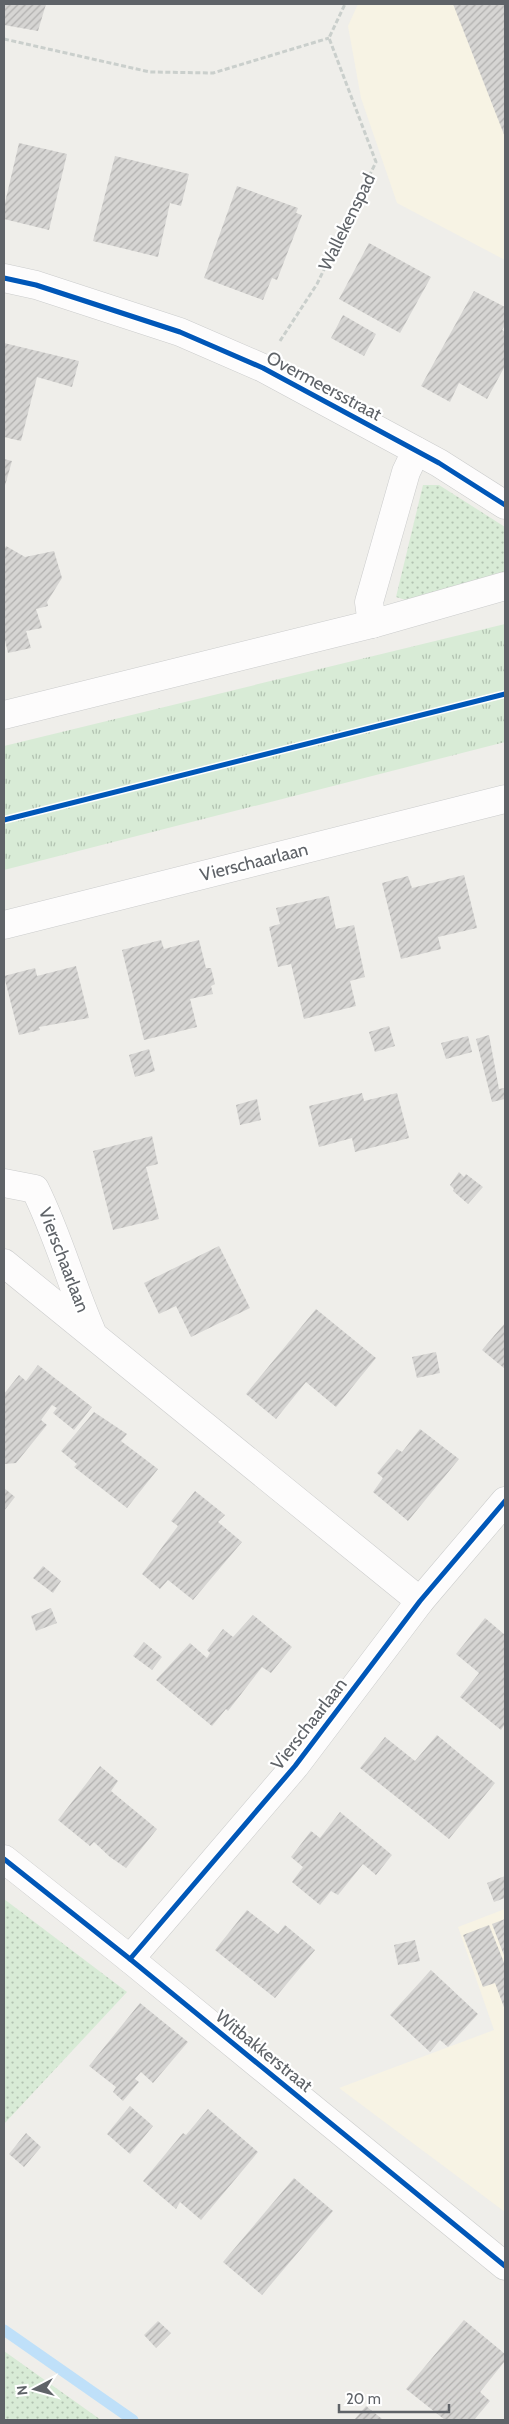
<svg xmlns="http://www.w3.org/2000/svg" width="509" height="2424" viewBox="0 0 509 2424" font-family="Cabin,sans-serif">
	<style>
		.commercial { fill: #f7f3e4 }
		.grass { fill: url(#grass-dots) }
		.park { fill: url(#park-tufts) }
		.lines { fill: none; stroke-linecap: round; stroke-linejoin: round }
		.stream { stroke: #bfe0f9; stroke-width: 11 }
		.building { fill: url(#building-hatch) }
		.minor-casing { stroke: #cbcccc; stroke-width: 29 }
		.path { stroke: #cacfcc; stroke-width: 3; stroke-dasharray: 5 2.5; stroke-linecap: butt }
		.minor { stroke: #fdfcfc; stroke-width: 28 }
		.cycleway-casing { stroke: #fff; stroke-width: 8 }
		.cycleway { stroke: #0057b8; stroke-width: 5 }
		.labels { text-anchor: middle; stroke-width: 4.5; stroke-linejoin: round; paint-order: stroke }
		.street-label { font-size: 18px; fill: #5f6368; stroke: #fff }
	</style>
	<defs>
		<pattern id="grass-dots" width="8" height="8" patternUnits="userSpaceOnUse" patternTransform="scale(1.25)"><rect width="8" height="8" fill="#d8ebd6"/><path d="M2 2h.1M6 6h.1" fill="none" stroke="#b2c2b1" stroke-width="1.8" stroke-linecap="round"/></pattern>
		<pattern id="park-tufts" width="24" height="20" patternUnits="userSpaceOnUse" patternTransform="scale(1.25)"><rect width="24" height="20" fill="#d8ebd6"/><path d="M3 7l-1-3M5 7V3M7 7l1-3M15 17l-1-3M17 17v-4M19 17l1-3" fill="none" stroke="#b2c2b1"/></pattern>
		<pattern id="building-hatch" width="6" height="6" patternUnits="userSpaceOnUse" patternTransform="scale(1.25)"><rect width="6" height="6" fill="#d6d5d3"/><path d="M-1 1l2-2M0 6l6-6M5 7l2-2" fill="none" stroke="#b1b0af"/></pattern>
	</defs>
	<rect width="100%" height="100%" fill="#efeeea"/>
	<g class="commercial">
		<path d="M358,4H505V260L397,203L361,98L348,26Z"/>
		<path d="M505,1909V2212L339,2088L494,2030L458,1927Z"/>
	</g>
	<g class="grass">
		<path d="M423,485H439L505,527V573L409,601L396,597Z"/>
		<path d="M4,1899L127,1992L4,2124Z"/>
		<path d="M4,2351L101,2420H4Z"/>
	</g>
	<path class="park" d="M505,624V742L4,870V746Z"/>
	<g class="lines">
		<path class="stream" d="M4,2330L133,2420"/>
	</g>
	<g class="building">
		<path d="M4,4H46L38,31L4,25Z"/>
		<path d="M453,4H505V137Z"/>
		<path d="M19,143L67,154L49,230L4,219V207Z"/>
		<path d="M115,156L189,174L181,206L170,203L158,257L93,241Z"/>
		<path d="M237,186L298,208L296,213L302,215L277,280L272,278L263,300L204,278Z"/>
		<path d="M369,243L431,277L400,333L339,299Z"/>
		<path d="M474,291L505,307V325L502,330L505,332V366L487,399L459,383L450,402L421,386Z"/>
		<path d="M343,315L376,334L364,356L331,338Z"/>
		<path d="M4,343L79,361L72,387L37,377L21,441L4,437Z"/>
		<path d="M4,459L12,461L4,489Z"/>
		<path d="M6,546L25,557L54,551L62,578L47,602L48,606L36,609L42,628L26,631L31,648L8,653L4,636V550Z"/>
		<path d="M464,875L477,928L438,937L441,949L401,959L382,883L408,876L412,888Z"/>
		<path d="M329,896L336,929L354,925L365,977L350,981L356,1006L304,1019L291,964L278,967L269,927L280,924L276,908Z"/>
		<path d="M161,940L164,949L199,940L206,968H211L215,984L211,986L213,994L190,999L197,1027L144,1040L122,950Z"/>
		<path d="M76,966L89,1018L39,1027L40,1030L19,1035L4,976L35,968L37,976Z"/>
		<path d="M389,1026L395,1046L375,1052L369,1032Z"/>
		<path d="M489,1035L499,1089L504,1088L505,1092V1099L492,1102L476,1039Z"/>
		<path d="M468,1036L472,1052L446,1059L441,1043Z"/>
		<path d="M149,1049L155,1071L135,1077L129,1055Z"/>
		<path d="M362,1093L364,1101L397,1093L409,1138L355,1152L352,1138L319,1147L309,1106Z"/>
		<path d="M257,1099L261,1120L240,1125L236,1105Z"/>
		<path d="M152,1136L158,1164L146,1167L159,1219L113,1230L93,1151Z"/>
		<path d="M459,1172L464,1177L466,1174L483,1187L468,1204L453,1191L454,1189L450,1185Z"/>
		<path d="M219,1246L250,1308L191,1337L176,1306L159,1314L144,1283Z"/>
		<path d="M316,1309L376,1358L336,1407L306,1382L276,1419L246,1394Z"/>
		<path d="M505,1323V1369L482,1350Z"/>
		<path d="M436,1352L440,1373L417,1378L412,1357Z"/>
		<path d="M38,1365L92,1407L74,1430L53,1413L57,1408L52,1405L41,1420L47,1425L16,1463L5,1464L4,1394L19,1375L26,1381Z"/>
		<path d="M94,1412L127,1434L121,1441L158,1469L127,1508L74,1467L77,1464L61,1451Z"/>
		<path d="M420,1429L459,1459L408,1521L373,1492L383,1478L377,1473L397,1449L402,1452Z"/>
		<path d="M4,1488L15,1497L4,1511Z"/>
		<path d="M195,1491L225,1515L218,1522L242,1542L193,1600L168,1580L160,1589L142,1574L178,1526L171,1521Z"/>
		<path d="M43,1566L61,1581L53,1593L33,1578Z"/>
		<path d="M51,1608L57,1623L36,1631L31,1616Z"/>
		<path d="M253,1615L292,1647L271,1673L262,1667L228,1711L226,1709L212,1726L156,1680L190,1643L207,1658L210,1653L207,1650L223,1629L233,1637Z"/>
		<path d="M485,1618L505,1635V1724L501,1730L460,1697L479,1673L456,1654Z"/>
		<path d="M144,1642L162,1657L152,1670L133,1656Z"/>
		<path d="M437,1735L495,1783L449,1839L360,1768L385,1737L415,1761Z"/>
		<path d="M100,1766L118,1781L111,1791L157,1829L126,1868L110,1857L94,1842L90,1846L58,1820Z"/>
		<path d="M340,1812L392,1855L376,1875L363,1864L338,1895L331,1891L320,1905L292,1882L303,1867L291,1857L311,1831L320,1838Z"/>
		<path d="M505,1876V1898L494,1902L487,1883Z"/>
		<path d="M247,1910L278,1934L285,1925L315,1950L275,1998L215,1950Z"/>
		<path d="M505,1919V1958L492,1924Z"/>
		<path d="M489,1925L505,1965V2010L495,1983L483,1987L463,1935Z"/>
		<path d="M415,1940L420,1961L398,1965L394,1945Z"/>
		<path d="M431,1970L478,2014L448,2047L440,2040L430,2052L390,2015Z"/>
		<path d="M140,2003L188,2042L153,2083L141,2072L135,2079L139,2082L123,2101L113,2092L116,2087L89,2066Z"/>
		<path d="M130,2106L153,2126L130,2154L107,2134Z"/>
		<path d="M208,2109L258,2152L201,2220L180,2202L176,2209L143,2181L183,2133L186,2135Z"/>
		<path d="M26,2133L41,2147L24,2167L9,2154Z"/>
		<path d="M294,2178L333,2211L262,2295L223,2262Z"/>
		<path d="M464,2320L505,2354V2361L480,2392L490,2401L474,2420H445L406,2389Z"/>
		<path d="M158,2321L171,2333L156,2348L144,2335Z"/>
		<path d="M366,2406L382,2419L380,2420H354Z"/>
	</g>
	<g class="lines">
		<defs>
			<g id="minor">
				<path d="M4,278L36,285L180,332L263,368L439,463L505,505"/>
				<path d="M372,624L369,602L406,472L416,451"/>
				<path d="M4,715L372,624L505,586"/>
				<path d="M4,925L505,799"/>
				<path d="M4,1183L35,1189C58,1235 71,1284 91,1330"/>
				<path d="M4,1263L420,1601"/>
				<path d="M4,1859L130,1959L505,2266"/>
				<path d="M130,1959L295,1766L420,1601L505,1501"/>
			</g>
		</defs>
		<use href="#minor" class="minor-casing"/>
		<g class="path">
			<path d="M4,39L150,72L213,73L329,38"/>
			<path d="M280,341L317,284L376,162L329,38L345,4"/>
		</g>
		<use href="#minor" class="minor"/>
		<defs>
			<g id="cycleway">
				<path d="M4,278L36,285L180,332L263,368L439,463L505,505"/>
				<path d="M4,820L505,694"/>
				<path d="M4,1859L130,1959L505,2266"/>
				<path d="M130,1959L295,1766L420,1601L505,1501"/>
			</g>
		</defs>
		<use href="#cycleway" class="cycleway-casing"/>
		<use href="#cycleway" class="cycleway"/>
	</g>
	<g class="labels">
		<g class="street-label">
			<text transform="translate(347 222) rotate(-64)" y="6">Wallekenspad</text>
			<text transform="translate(324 386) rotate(28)" y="6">Overmeersstraat</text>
			<text transform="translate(254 862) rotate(-14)" y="6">Vierschaarlaan</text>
			<text transform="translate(64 1260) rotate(69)" y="6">Vierschaarlaan</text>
			<text transform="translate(309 1724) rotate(-52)" y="6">Vierschaarlaan</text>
			<text transform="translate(264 2051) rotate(39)" y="6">Witbakkerstraat</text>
		</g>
	</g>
	<rect width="509" height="2424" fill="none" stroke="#5f6368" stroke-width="10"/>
	<g transform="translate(35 2389) rotate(264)" stroke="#ffffff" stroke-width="4" paint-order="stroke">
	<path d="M0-4L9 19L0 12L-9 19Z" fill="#5f6368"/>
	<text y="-8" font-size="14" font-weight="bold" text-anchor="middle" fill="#5f6368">N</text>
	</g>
	<path d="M339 2404v8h110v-8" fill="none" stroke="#5f6368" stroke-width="2.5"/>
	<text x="346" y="2404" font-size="15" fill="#5f6368" stroke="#ffffff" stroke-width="4" paint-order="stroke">20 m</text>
</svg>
